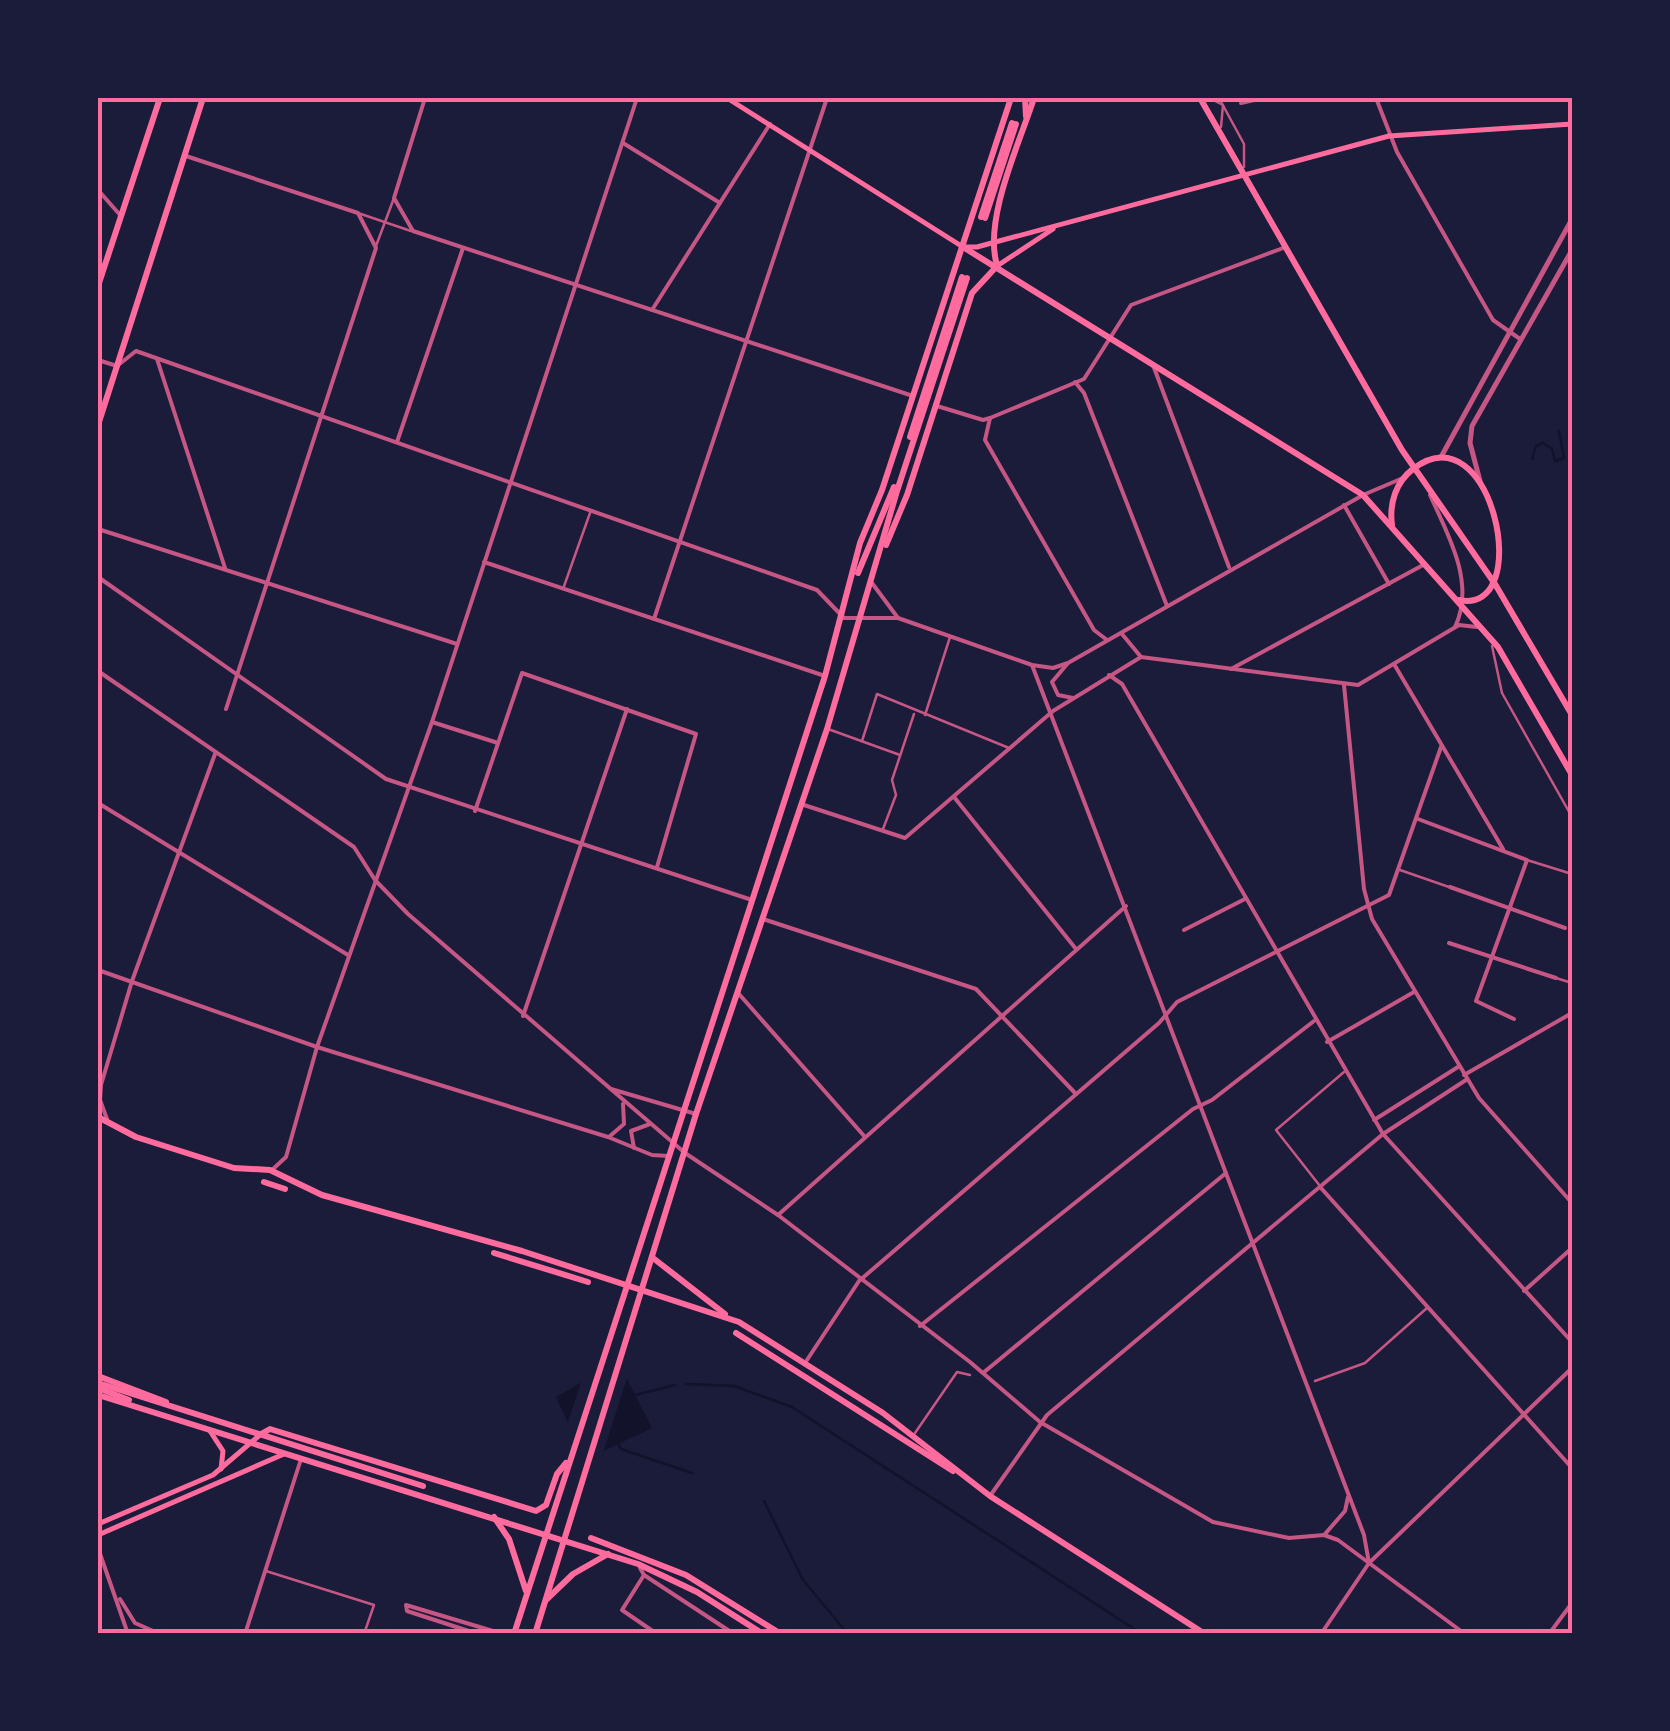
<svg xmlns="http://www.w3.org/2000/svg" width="1670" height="1731" viewBox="0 0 1670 1731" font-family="'PT Serif',serif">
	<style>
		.water { fill: #12122b }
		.pier { fill: #1b1b3a }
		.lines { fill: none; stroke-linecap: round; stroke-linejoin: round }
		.stream { stroke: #12122b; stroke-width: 2.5 }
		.service { stroke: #c65784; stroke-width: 2.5 }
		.pedestrian { stroke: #c65784; stroke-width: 2.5 }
		.minor { stroke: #c65784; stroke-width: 4 }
		.tertiary { stroke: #c65784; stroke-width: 5 }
		.secondary { stroke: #ff6b9d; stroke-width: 5 }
		.primary { stroke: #ff6b9d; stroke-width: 6 }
		.neatline { fill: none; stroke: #ff6b9d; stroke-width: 4 }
	</style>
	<rect width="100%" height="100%" fill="#1b1b3a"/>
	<path class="water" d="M601,1371L627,1379L652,1428L603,1451L577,1442L556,1397Z"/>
	<path class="pier" d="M601,1366L628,1375L602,1456L575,1447L566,1428L583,1376Z"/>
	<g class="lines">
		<g class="stream">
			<path d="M1532,459L1536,446L1543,443L1552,449L1555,461L1564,458L1559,431"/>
			<path d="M686,1384L734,1386L792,1407L1142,1634"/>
			<path d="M635,1395L675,1385"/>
			<path d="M618,1444L621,1449L692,1473"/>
			<path d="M764,1501L803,1580L848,1634"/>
		</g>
		<g class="service">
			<path d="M1209,98L1223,105L1221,127"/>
			<path d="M1219,98L1244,144V167"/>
			<path d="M1492,646L1502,693L1572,817"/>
		</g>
		<g class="pedestrian">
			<path d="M358,213L411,231"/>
			<path d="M376,246L394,198"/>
			<path d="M563,589L590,513"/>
			<path d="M925,715L950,637"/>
			<path d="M828,729L900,755"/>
			<path d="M862,741L877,694L1009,748"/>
			<path d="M883,829L896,795L892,780L914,714"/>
			<path d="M1527,860L1572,874"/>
			<path d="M1400,870L1449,887"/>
			<path d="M1556,978L1572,983"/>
			<path d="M1320,1186L1276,1130L1344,1072"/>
			<path d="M1315,1381L1365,1363L1427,1308"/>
			<path d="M915,1433L957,1372L970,1375"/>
			<path d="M266,1571L374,1605L364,1634"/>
		</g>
		<g class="minor">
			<path d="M425,98L394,198L413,231L913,396"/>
			<path d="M1376,98L1397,152L1493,320L1520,339"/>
			<path d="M1241,103L1263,98"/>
			<path d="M623,143L720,203"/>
			<path d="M186,156L358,213L376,248L226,709"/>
			<path d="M98,190L121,216"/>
			<path d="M652,310L770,124"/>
			<path d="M157,359L225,568"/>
			<path d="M98,360L117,366L136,351L817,590L844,618H898L1032,665L1053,668L1068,663"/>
			<path d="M1153,365L1229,567"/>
			<path d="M1075,382L1084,393L1167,606"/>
			<path d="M937,406L983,420L990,418"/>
			<path d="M990,418L1084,379L1131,305L1286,247"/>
			<path d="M990,418L985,440L1094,630L1107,640"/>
			<path d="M397,442L463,248"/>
			<path d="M1430,495C1448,535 1476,583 1455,627"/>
			<path d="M1344,505L1389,584"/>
			<path d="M98,529L457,644"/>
			<path d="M484,562L825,676"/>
			<path d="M98,577L386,779L752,900"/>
			<path d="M872,583L898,618"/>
			<path d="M654,619L827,98"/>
			<path d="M1122,634L1141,657"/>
			<path d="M1141,657L1358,685L1459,625L1477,627"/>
			<path d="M1394,664L1503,849"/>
			<path d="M1032,665L1364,1535L1369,1563"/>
			<path d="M1231,669L1425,564"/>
			<path d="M98,671L354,847L375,880L408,914L685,1153L778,1215L970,1362L1040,1422L1213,1522L1289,1538L1324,1535L1338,1540L1465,1634"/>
			<path d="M1344,685L1364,889L1372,919L1479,1098L1572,1203"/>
			<path d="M1073,698L1058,695L1052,682L1068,663L1363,495L1403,478"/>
			<path d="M432,722L498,743"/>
			<path d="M954,797L1076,949"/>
			<path d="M98,803L348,955"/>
			<path d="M804,805L905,838L1053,711L1141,657"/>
			<path d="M475,811L522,673L696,734L657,867"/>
			<path d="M1418,819L1527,860L1476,1001L1514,1019"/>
			<path d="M1450,887L1565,928"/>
			<path d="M763,919L976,989L1076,1094"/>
			<path d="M1184,930L1245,899"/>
			<path d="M1449,943L1556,978"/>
			<path d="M98,970L317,1047L608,1137L652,1155L669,1156"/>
			<path d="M739,994L865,1137"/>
			<path d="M523,1016L627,709"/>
			<path d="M1327,1042L1414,992"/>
			<path d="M1464,1075L1572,1013"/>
			<path d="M1466,1080L1383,1134L1572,1342"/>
			<path d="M611,1089L696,1114"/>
			<path d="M107,1119L100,1100L101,1085L132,981L215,754"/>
			<path d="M1374,1120L1458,1067"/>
			<path d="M610,1136L624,1124L623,1104"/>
			<path d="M634,1148L631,1131L650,1124"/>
			<path d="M273,1169L286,1157L317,1047L432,722L637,98"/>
			<path d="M1321,1188L1572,1468"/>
			<path d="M778,1215L1126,906"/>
			<path d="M1524,1291L1572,1248"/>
			<path d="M920,1326L1193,1109L1212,1100L1314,1021"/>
			<path d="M805,1363L859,1281L1159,1023L1177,1002L1389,895L1441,747"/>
			<path d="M983,1373L1226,1173"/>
			<path d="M990,1496L1047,1415L1383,1134L1122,684L1109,675"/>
			<path d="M1325,1534L1345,1511L1348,1497"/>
			<path d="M98,1548L128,1634"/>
			<path d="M640,1568L644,1575L734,1634"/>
			<path d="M644,1575L622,1610L657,1634"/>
			<path d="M120,1599L135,1623L160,1634"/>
			<path d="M245,1634L301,1459"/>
			<path d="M478,1634L407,1611L406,1605L503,1634"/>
			<path d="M1321,1634L1369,1563L1572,1368"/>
			<path d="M1549,1634L1572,1603"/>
		</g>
		<g class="tertiary">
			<path d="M1441,457L1572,219"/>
			<path d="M1480,481L1470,443L1472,426L1572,250"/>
		</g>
		<g class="secondary">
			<path d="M727,98L963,247H977L1389,136L1572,124"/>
			<path d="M997,266L1053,229"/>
			<path d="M210,1431L223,1451L221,1469"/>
			<path d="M98,1524L213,1475L261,1434"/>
			<path d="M98,1535L284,1454"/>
		</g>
		<g class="primary">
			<path d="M1025,98L1026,116"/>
			<path d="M1200,98L1402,450L1495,584L1572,715"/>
			<path d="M981,217L1012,123"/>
			<path d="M985,218L1016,124"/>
			<path d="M963,247L1363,495L1498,647L1572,775"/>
			<path d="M997,265C983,220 1020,142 1034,98"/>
			<path d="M98,286L160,98"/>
			<path d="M98,425L203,98"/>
			<path d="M910,437L962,277"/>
			<path d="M1392,525C1389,503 1396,482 1413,469C1492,407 1536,616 1459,600"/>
			<path d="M886,545L907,495L972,293L997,266"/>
			<path d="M858,573L894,487"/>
			<path d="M98,1117L136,1137L234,1168L270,1170L322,1195L522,1251L739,1322L883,1413L990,1496L1205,1634"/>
			<path d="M98,1130H99"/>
			<path d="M264,1182L285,1189"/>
			<path d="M494,1253L588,1282"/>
			<path d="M653,1258L725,1314"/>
			<path d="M736,1333L953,1471"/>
			<path d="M98,1376L166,1402"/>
			<path d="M98,1383L423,1486"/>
			<path d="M98,1388L129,1400"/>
			<path d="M98,1395L638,1564L697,1592L763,1634"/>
			<path d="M261,1434L270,1429L536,1511L546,1505L557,1474L566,1463"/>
			<path d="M494,1517L509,1539L526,1591"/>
			<path d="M591,1538L686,1575L781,1634"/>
			<path d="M547,1599L573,1574L608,1554"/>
			<path d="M514,1634L825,676L860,543L882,490L1011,98"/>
			<path d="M535,1634L696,1114L827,729L897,491L967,278"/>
		</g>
	</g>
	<rect width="1670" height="1731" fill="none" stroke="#1b1b3a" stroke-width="200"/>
	<rect x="100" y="100" width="1470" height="1531" class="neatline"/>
</svg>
